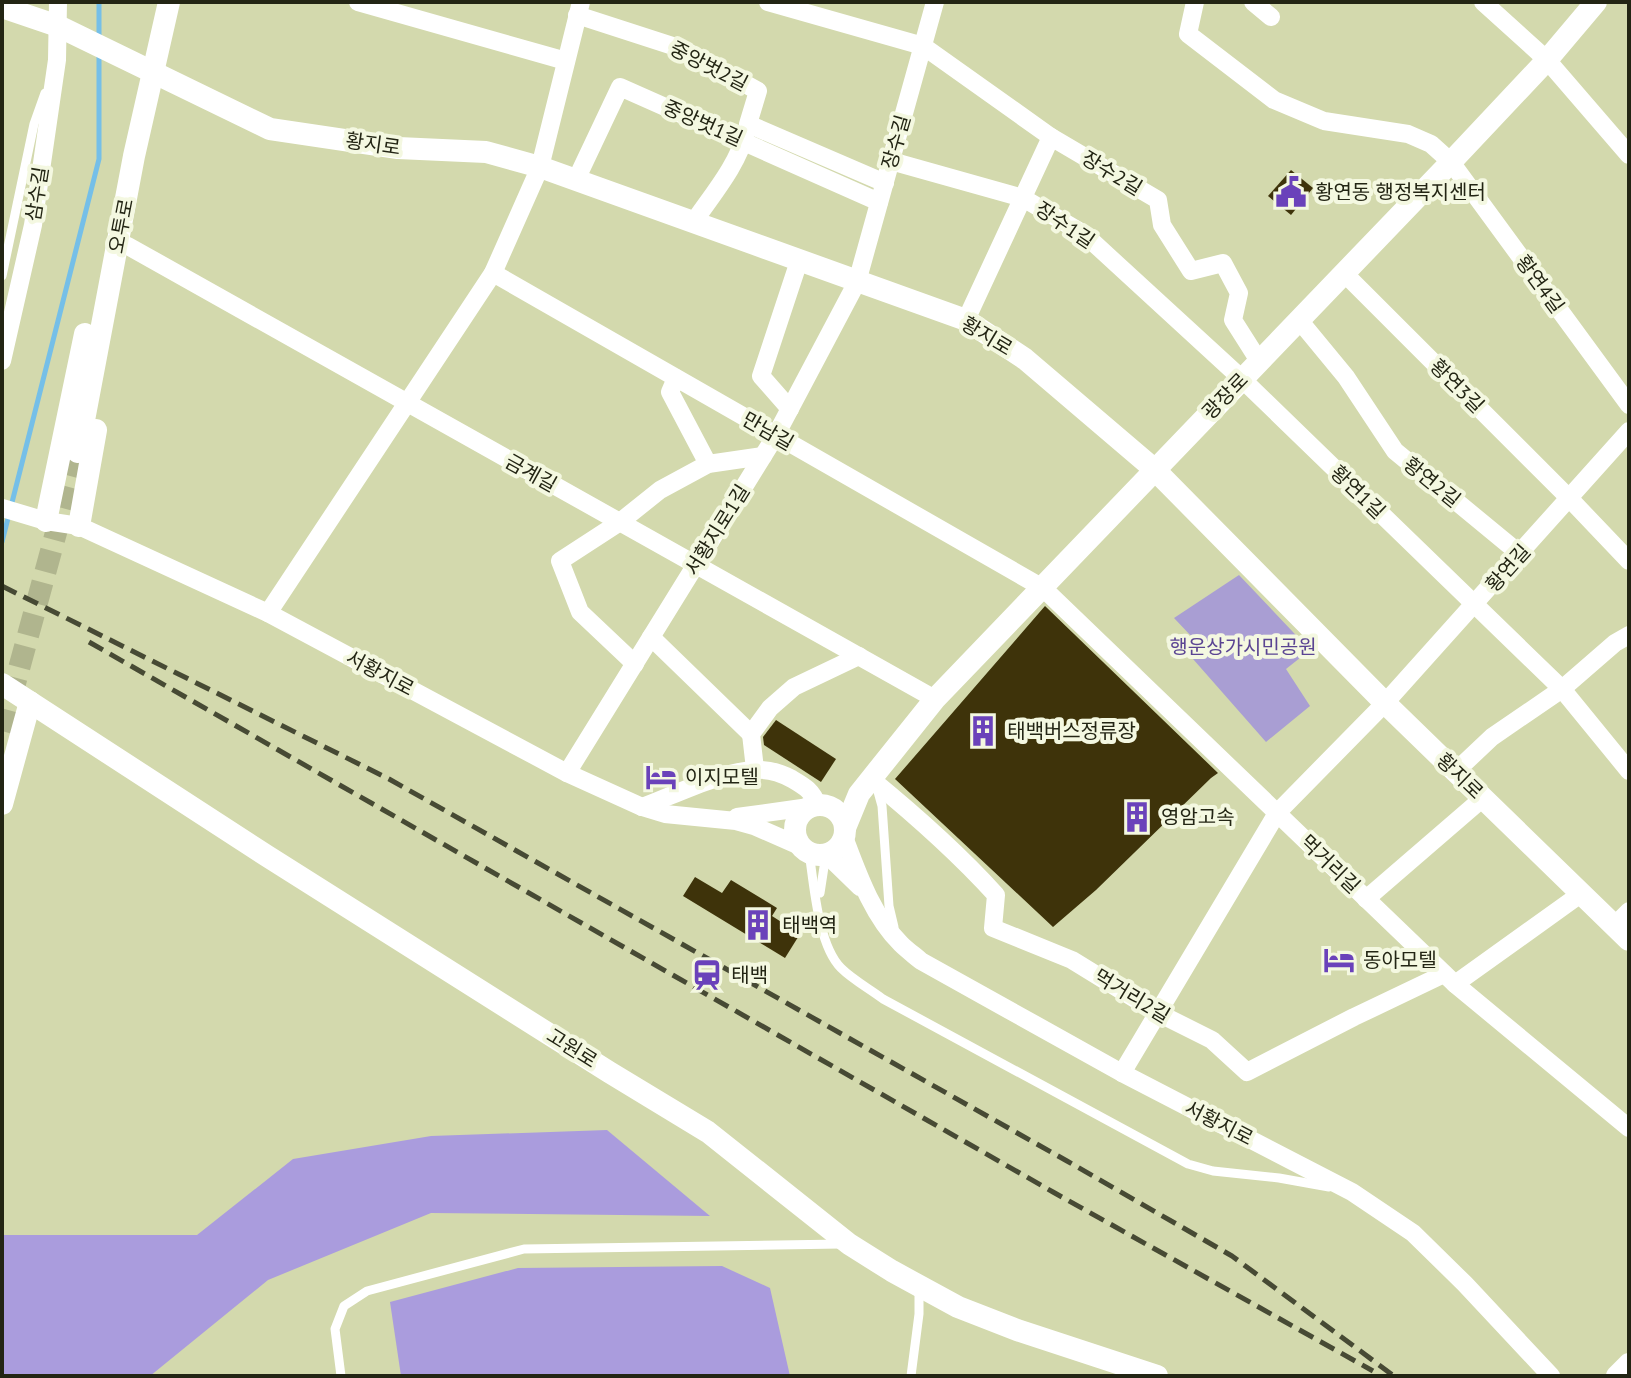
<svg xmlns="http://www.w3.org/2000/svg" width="1631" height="1378" viewBox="0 0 1631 1378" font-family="'PT Sans','Noto Sans KR',sans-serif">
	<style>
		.green { fill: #a99ed3 }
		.forest { fill: #aa9cdd }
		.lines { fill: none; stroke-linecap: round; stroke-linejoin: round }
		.stream { stroke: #75bfe8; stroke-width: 5 }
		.building { fill: #3e330a }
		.tertiary-tunnel { stroke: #b0b58e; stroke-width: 22; stroke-dasharray: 22 11; stroke-linecap: butt }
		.service { stroke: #fff; stroke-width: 9 }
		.minor { stroke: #fff; stroke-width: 18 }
		.tertiary { stroke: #fff; stroke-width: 22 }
		.rail { stroke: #474a34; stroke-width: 5; stroke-dasharray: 16 8; stroke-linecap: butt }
		.labels { text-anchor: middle; stroke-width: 8; stroke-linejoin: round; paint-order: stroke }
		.street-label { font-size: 20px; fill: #232514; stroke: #f4f8e1 }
		.poi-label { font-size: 20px; fill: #232514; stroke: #f4f8e1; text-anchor: start }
		.park-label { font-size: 20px; fill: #5a4492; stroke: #f4f8e1 }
	</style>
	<rect width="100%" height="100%" fill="#d3d9ad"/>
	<path class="green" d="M1239,575L1310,650L1286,669L1310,706L1266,742L1193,659L1192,637L1174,618Z"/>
	<g class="forest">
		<path d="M607,1130L710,1216L431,1213L268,1280L150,1376H2V1235H197L293,1159L431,1136Z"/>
		<path d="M722,1266L770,1288L790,1376H401L390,1302L518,1268Z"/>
	</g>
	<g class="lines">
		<g class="stream">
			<path d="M99,2V37"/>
			<path d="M2,542L99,159V51"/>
		</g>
	</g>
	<g class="building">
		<path d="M1291,170L1313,188L1291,215L1268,196Z"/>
		<path d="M1045,606L1218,773L1211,778L1096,890L1053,927L895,779Z"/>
		<path d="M776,720L836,759L821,782L764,745L763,737Z"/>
		<path d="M695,877L722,893L731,880L777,908L772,916L800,934L785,958L683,896Z"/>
	</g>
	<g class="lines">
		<path class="tertiary-tunnel" d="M2,731L78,452"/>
		<g class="service">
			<path d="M2,276L34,124L45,93"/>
			<path d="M877,788L882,806L889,906L894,927"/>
			<path d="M809,852C814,885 818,945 841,968C853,980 870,989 883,999L1188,1164L1213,1171L1279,1178L1329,1187"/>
			<path d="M820,893L826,854"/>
			<path d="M341,1376L335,1329L344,1306L367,1291L524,1249L841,1244"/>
			<path d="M911,1376L919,1314V1289"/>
		</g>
		<g class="minor">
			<path d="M358,2L566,61"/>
			<path d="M768,2L923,46L1051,137L1158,200L1162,225L1191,271L1223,263L1239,293L1233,320L1259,361"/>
			<path d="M1195,2L1188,34L1274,100L1324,121L1408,134L1431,144L1451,162L1629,405"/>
			<path d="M1253,2L1271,17"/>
			<path d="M1483,2L1547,60L1629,155"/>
			<path d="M577,15L682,49L758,91L748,124L885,183"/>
			<path d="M891,161L1023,198L1084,234L1242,379L1562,689L1629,771"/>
			<path d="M576,180L620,87L879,202"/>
			<path d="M693,223C712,195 738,165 746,132"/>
			<path d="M128,246L935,699"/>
			<path d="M493,273L1043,588L1455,984L1629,1128"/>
			<path d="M1344,273L1569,498L1629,561"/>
			<path d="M966,320L1051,137"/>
			<path d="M1299,320L1346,377L1395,451L1520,554"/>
			<path d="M2,361L33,225L57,60L58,2"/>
			<path d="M676,378L670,392L708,464"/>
			<path d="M790,409L761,376L799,261"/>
			<path d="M2,508L46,521L79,526L268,613L567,773L642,807L665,814L736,821L754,826L802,847"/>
			<path d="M268,613L493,273L540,167L581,2"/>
			<path d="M651,637L751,734"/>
			<path d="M635,664L580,612L560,561L620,522L660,490L708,464L763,456"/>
			<path d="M755,769L751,734L770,708L794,687L859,656"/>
			<path d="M1456,771L1492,737L1562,689L1615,643L1629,635"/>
			<path d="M567,773L776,435L857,282L935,2"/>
			<path d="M871,779C915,815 958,853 996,895L993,928L1072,960L1158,1013L1212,1040L1247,1072L1354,1017L1444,974"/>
			<path d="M642,807C672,796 725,770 756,770C769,769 781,773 792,779C804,786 813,791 817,805"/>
			<path d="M737,817L809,807"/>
			<path d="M844,837C858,874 872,915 901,944C907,950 914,955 921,961L1122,1073L1352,1192L1413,1233L1465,1284L1551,1376"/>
			<path d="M826,854L860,887"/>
			<path d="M1366,899L1483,798"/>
			<path d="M1615,925L1629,911"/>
			<path d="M1455,984L1582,893"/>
			<path d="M1122,1073L1277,813L1385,703L1629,431"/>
		</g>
		<g class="tertiary">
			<path d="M2,7L58,26L270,129L398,148L486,152L540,167L966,320L1025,359L1154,469L1385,703L1629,940"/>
			<path d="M78,452L134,156L169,2"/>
			<path d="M46,521L85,334"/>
			<path d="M79,526L96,430"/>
			<path d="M2,684L267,856L609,1072L708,1132L849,1244L892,1271L958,1307L1017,1330L1157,1376"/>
			<path d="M2,804L30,702"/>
			<circle cx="820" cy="830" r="25"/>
			<path d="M845,828L859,794L935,699L1451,162L1547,60L1596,2"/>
			<path d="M1617,1376L1629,1364"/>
		</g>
		<g class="rail">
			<path d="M2,586L389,779L1067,1161L1232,1256L1394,1376"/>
			<path d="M89,642L1053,1192L1373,1371"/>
		</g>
	</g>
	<defs>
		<symbol id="civic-bare" viewBox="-9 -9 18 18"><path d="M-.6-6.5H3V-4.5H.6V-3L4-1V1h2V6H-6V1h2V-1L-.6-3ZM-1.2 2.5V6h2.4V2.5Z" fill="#6a42ba" stroke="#f4f8e1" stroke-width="2.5" paint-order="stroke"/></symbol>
		<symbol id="building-bare" viewBox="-9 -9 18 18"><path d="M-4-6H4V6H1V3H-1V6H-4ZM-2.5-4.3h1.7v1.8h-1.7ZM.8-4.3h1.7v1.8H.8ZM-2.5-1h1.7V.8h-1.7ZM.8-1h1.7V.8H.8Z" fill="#6a42ba" stroke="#f4f8e1" stroke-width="2.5" paint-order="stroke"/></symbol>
		<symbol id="hotel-bare" viewBox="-9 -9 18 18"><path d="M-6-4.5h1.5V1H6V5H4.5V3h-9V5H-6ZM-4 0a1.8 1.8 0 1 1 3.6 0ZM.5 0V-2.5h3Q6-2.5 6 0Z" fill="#6a42ba" stroke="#f4f8e1" stroke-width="2.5" paint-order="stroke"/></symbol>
		<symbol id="station-bare" viewBox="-9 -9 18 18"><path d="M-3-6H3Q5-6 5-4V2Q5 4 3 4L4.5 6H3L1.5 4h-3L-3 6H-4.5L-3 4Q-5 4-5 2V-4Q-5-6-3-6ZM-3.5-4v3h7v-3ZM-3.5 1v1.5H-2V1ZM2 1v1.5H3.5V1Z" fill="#6a42ba" stroke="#f4f8e1" stroke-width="2.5" paint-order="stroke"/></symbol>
	</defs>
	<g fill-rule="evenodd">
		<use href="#civic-bare" x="1269" y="170" width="44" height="44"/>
		<use href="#building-bare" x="961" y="709" width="44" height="44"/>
		<use href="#hotel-bare" x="639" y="755" width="44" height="44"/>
		<use href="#building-bare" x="1115" y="795" width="44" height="44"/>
		<use href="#building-bare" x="736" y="903" width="44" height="44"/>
		<use href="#hotel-bare" x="1317" y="938" width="44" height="44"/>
		<use href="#station-bare" x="685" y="953" width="44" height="44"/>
	</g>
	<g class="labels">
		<g class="street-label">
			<text transform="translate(709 66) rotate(27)" y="7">중앙벗2길</text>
			<text transform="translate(703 123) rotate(24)" y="7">중앙벗1길</text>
			<text transform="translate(896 142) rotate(-74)" y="7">장수길</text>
			<text transform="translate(373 144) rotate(8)" y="7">황지로</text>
			<text transform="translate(1112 173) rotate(31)" y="7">장수2길</text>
			<text transform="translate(37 194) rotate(-81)" y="7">삼수길</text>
			<text transform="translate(1065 225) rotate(34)" y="7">장수1길</text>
			<text transform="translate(121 226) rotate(-79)" y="7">오투로</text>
			<text transform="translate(1540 284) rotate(54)" y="7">황연4길</text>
			<text transform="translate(987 336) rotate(31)" y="7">황지로</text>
			<text transform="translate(1457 386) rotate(45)" y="7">황연3길</text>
			<text transform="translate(1225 396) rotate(-46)" y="7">광장로</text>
			<text transform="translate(768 431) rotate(30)" y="7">만남길</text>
			<text transform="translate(531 473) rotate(29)" y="7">금계길</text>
			<text transform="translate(1432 482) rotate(39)" y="7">황연2길</text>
			<text transform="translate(1358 492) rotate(44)" y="7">황연1길</text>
			<text transform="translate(717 530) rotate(-58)" y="7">서황지로1길</text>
			<text transform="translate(1508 568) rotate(-48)" y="7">황연길</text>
			<text transform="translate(380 673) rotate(28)" y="7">서황지로</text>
			<text transform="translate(1460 776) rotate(44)" y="7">황지로</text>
			<text transform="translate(1330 864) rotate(44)" y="7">먹거리길</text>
			<text transform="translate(1132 996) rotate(31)" y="7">먹거리2길</text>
			<text transform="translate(572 1048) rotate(32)" y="7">고원로</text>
			<text transform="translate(1219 1123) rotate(27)" y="7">서황지로</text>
		</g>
		<g class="poi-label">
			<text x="1315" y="199">황연동 행정복지센터</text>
			<text x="1007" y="738">태백버스정류장</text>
			<text x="685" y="784">이지모텔</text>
			<text x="1161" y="824">영암고속</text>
			<text x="782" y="932">태백역</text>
			<text x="1363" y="967">동아모텔</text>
			<text x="731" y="982">태백</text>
		</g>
		<g class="park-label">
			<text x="1243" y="654">행운상가시민공원</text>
		</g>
	</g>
	<rect width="1631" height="1378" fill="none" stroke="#232514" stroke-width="8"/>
</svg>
